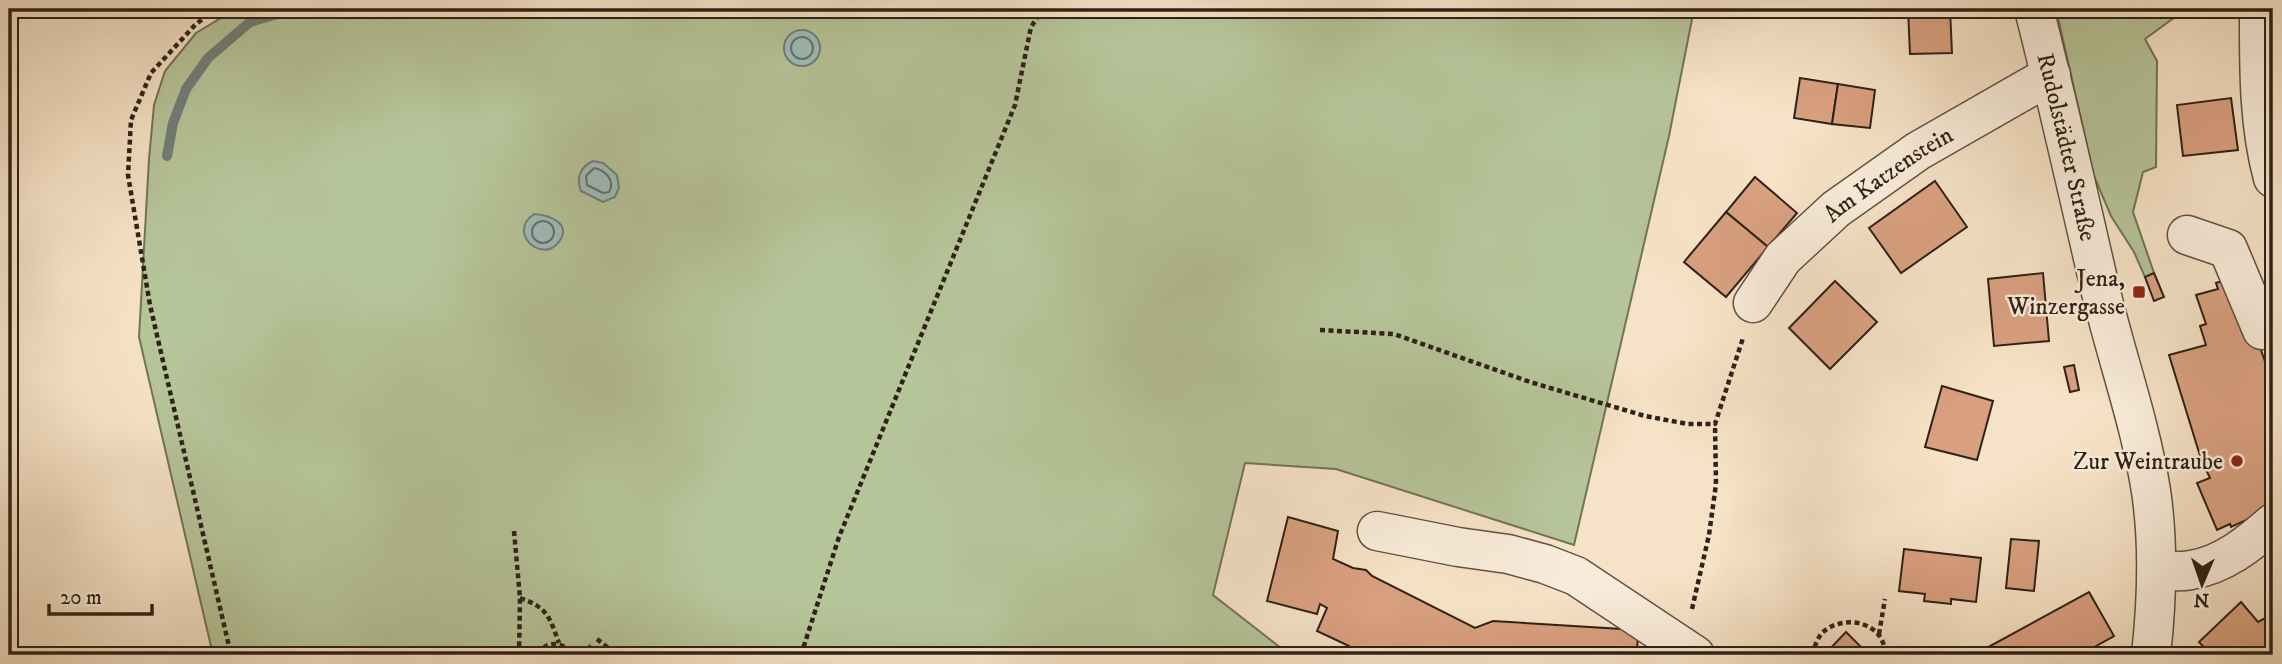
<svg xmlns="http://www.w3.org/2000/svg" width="2282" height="664" viewBox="0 0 2282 664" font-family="'IM FELL DW Pica',serif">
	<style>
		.green { fill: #b6c499; stroke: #727358; stroke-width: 2 }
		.water { fill: #9ebdbb; stroke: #717f79; stroke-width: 2 }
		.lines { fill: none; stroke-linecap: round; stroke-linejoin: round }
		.shore { stroke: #667069; stroke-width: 2 }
		.stream { stroke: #717f79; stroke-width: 10 }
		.building { fill: #d9a080; stroke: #2e2217; stroke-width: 2 }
		.minor-casing { stroke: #605243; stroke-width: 41 }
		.path { stroke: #2e2217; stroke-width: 4.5; stroke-dasharray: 5 3.5; stroke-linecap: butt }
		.minor { stroke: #f9ecda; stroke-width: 38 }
		.poi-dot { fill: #8f2418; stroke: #f9ecda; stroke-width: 2.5 }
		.labels { text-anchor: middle; stroke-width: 5; stroke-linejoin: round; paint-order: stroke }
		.street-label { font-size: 24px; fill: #2e2217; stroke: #f9ecda }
		.poi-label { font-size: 24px; fill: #2e2217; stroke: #f9ecda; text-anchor: end }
	</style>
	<rect width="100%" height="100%" fill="#f6e2c6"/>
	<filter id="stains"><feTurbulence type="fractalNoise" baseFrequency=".00286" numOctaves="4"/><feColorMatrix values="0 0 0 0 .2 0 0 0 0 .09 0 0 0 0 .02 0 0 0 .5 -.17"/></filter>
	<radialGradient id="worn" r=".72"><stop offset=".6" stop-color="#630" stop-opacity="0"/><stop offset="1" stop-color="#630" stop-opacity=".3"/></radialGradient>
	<g class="green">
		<path d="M236,9H1694L1669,136L1574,545L1336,469L1245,463L1213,595L1290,655H213L139,337L149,159L154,105L165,71L196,33Z"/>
		<path d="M2056,9H2186L2145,39L2157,61L2156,167L2143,172L2133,212L2154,273L2145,277L2134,252L2111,216L2094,176Z"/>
	</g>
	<g class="water">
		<circle cx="802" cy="48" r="18"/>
		<path d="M593,161L603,163L617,175L619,188L615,197L603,202L581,191C576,178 580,167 593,161Z"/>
		<path d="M534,214C549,215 575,224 557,244C541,262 507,233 534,214Z"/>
	</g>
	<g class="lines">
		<g class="shore">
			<circle cx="802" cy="48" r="11"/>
			<path d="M594,168C605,170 616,181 609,192L603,193L587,185L586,176Z"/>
			<circle cx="543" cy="232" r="11"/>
		</g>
		<path class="stream" d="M167,156L173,123L186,89L208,58L250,22L294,9"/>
	</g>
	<g class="building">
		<path d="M1908,9H1950L1952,53L1910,54Z"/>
		<path d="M1800,78L1838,84L1832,124L1794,118Z"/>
		<path d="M1838,84L1875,90L1870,128L1832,124Z"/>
		<path d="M2231,98L2238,150L2183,156L2177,105Z"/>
		<path d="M1755,177L1797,213L1768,247L1726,212Z"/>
		<path d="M1935,181L1967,227L1901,273L1869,228Z"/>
		<path d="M1726,212L1768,247L1726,297L1684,262Z"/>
		<path d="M2043,273L2049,341L1994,346L1988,279Z"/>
		<path d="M2154,273L2164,297L2154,301L2145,277Z"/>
		<path d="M2235,277L2273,384L2266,387L2273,410V508L2231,527L2230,524L2217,530L2197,483L2210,478L2201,459L2169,355L2206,345L2200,326L2206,324L2196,295L2218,289L2216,283Z"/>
		<path d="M1835,281L1877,322L1830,369L1789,328Z"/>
		<path d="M2074,365L2079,390L2070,392L2064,367Z"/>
		<path d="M1942,386L1993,401L1977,460L1925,447Z"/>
		<path d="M1288,517L1338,531L1333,559L1353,568L1366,570L1372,576L1475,628L1493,621L1638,630L1637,655H1350L1349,646L1317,631L1327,608L1320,604L1317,614L1267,601Z"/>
		<path d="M2011,539L2039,541L2034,591L2006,588Z"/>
		<path d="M1904,549L1981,558L1976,602L1951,599V604L1924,601L1925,594L1899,591Z"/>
		<path d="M2089,592L2114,636L2080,655H1983L1981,651Z"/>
		<path d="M2241,602L2258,622L2273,614V655H2211L2199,642Z"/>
		<path d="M1846,632L1869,655H1824Z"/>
	</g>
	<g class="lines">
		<defs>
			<g id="minor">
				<path id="s1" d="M2034,9C2057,100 2078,192 2099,284C2115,353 2140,421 2151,491C2159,545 2157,601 2151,655"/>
				<path d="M2259,9C2259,65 2258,123 2273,178"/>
				<path d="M2187,235L2228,249L2262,330"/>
				<path id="s2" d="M1753,303L1783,258L1836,209L1918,151L2051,75"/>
				<path d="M1377,531L1458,547L1508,554L1545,564L1576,576L1695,655"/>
				<path d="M2157,571C2168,571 2180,572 2191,570C2223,565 2249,544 2273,523"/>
			</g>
		</defs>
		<use href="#minor" class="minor-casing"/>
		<g class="path">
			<path d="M215,9L195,25L151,73L131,120L128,175L150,305L231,655"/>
			<path d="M1320,330L1394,334L1530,382L1645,416L1688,424H1715L1743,338"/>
			<path d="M514,531L520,598L519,655"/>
			<path d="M520,598C548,608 549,616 559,643"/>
			<path d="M1692,609L1709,535L1716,484L1715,424"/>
			<path d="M1879,634L1885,599"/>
			<path d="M597,639L617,655"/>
			<path d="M588,646L599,655"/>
			<path d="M539,655C547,637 564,644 576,655"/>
			<path d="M801,655L839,537L1015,105L1031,27L1043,9"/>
			<path d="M1812,655C1814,648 1817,640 1821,634C1835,619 1864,618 1878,634C1883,640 1885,648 1886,655"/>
		</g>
		<use href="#minor" class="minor"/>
	</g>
	<g class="poi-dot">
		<rect x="2132" y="285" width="14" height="14" rx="3.5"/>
		<circle cx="2237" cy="461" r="7"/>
	</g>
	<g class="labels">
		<g class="street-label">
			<text dy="8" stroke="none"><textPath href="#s1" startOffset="142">Rudolstädter Straße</textPath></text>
			<text dy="8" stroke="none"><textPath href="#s2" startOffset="189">Am Katzenstein</textPath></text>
		</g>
		<g class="poi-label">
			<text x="2125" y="286">Jena,<tspan x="2125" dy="28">Winzergasse</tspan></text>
			<text x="2223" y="469">Zur Weintraube</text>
		</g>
	</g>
	<rect width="2282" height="664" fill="none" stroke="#f6e2c6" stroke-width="35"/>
	<rect x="10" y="10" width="2261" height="643" fill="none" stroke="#2e2217" stroke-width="3.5"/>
	<rect x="18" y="18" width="2247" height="629" fill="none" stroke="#2e2217" stroke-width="2"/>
	<g transform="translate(2202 584) rotate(182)" stroke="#f9ecda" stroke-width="5" paint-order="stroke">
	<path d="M0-5L12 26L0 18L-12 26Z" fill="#2e2217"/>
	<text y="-10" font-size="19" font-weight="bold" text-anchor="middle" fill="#2e2217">N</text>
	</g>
	<path d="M49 604v10h103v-10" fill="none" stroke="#2e2217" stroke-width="3.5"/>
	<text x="60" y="604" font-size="21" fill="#2e2217" stroke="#f9ecda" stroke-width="5" paint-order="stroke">20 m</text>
	<rect width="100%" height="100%" filter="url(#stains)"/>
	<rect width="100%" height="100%" fill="url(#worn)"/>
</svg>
